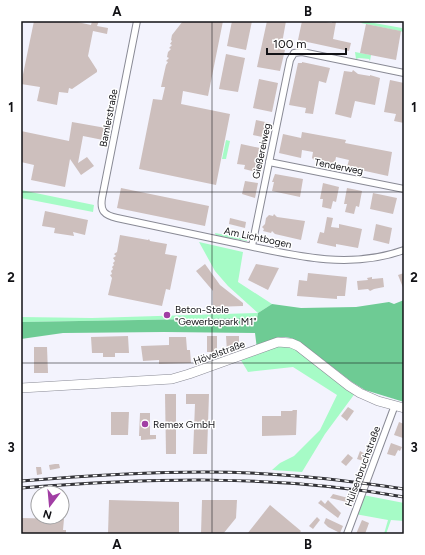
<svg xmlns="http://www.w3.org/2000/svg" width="425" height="555" viewBox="0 0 425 555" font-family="Figtree,sans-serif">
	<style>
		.green { fill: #a6fbc6 }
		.forest { fill: #6ecb94 }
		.building { fill: #cdbfbd }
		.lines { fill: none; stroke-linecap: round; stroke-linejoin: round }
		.street-casing { stroke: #898a95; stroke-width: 8 }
		.secondary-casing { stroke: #898a95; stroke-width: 10 }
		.street { stroke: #fff; stroke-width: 6 }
		.secondary { stroke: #fff; stroke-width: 9 }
		.rail-casing { stroke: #333338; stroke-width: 3 }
		.rail { stroke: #fff; stroke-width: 1.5; stroke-dasharray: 4.5; stroke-linecap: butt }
		.grid { fill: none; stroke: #121216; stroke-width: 1; stroke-opacity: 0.55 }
		.poi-dot { fill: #a13ea4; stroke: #fff; stroke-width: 1.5 }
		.labels { text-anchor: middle; stroke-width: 3; stroke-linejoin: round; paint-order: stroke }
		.street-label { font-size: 10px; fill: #121216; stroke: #fff }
		.poi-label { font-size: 10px; fill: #121216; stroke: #fff; text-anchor: start }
		.neatline { fill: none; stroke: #121216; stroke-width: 1.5 }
		.grid-label { font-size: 13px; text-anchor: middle; font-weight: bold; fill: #121216 }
	</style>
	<rect width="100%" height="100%" fill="#f3f3fd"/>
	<g class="green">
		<path d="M363,21L402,28L404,32L361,23Z"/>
		<path d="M355,52L371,55L370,61L369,59L359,58L356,59Z"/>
		<path d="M226,140L230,141L226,159H222Z"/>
		<path d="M21,190L94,205L93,212L21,198Z"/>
		<path d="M215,233L247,239V241L216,236Z"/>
		<path d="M199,242L243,252L238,282L272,304L258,313L257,318L21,322V317L92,318L258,313L228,286L215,271Z"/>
		<path d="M279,343L291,344L356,392L325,434L302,472L272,470L280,463L294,456L320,430L337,395L293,367L248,372L239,357Z"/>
		<path d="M363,495L404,503V521L391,520L386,534H384L388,520L355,514Z"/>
	</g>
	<path class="forest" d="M404,300V402L365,390L352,382L304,345C285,332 275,336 257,349L255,333L164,332L63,333L21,339V322L257,318L258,313L272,304L301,308L356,307L389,302L394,304Z"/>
	<g class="building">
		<path d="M34,21H73L91,25L92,21H99L97,26L108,28L107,34L93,31L88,56L97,70V72L72,89L69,88L68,93L59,92L57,105L37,101L40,87L21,84Z"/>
		<path d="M183,21H223L208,96L183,91L181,104L230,114L216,185L139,169L153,99L162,100L165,87H161L166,65L168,62L166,61L169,58L167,57L168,52L171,49L169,48L172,45L170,44L172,41L171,40L172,35Z"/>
		<path d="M232,21H252L246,50L227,46Z"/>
		<path d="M267,21H286L281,49L285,50L280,71L257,67Z"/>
		<path d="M302,21H320L332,23V22H336L333,39L351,43L349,51L298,40Z"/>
		<path d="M366,24L401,31L396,60L360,53Z"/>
		<path d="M226,54L245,58L238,92L219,89Z"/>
		<path d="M302,62L330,68L326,83L319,81L313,114L305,113L306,108L289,105L298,63H302Z"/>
		<path d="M353,70L358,74L370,76V75L380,78L375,105L355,101L351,118L335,114L344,71L352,72Z"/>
		<path d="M259,79L278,83L272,112L253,108Z"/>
		<path d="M390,80L404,83V123L394,121L396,114L384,112Z"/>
		<path d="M256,120L270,123L267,138L253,135Z"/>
		<path d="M72,122L106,128L103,140L83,136L78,163L87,157L94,166L81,175L70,159L65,187L31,180L34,165L21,162V131L69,141Z"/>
		<path d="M302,132L346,140L345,143L392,152L388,176L347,167L349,160L336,157L335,162L331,164L314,160L312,158L313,152L302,150L301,158L279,153L283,134L301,138Z"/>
		<path d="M241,144L265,149L260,173L244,169L245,165L237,164Z"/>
		<path d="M275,174L303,179L300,197L272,191L274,182H272Z"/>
		<path d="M245,181L258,183L255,198L242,194Z"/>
		<path d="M323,183L339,187L336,202L333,201L331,209L322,207L323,199H320Z"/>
		<path d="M121,188L209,206L205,226L117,208Z"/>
		<path d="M347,188L362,191L359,207L356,206L354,214L345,212L347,204H344Z"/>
		<path d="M373,193L397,198L393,214L370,209Z"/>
		<path d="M45,211L88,220L85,235L73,232L74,236L54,233L55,228L42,226Z"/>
		<path d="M274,214L277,217L305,221L301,240L275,234L272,231L271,233L263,231L264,229L262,227L265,224L266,218L269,215L273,216Z"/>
		<path d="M327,217L333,218L331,227L339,228V224L362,229L358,248L336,244V247L317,243L320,232L324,233Z"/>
		<path d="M230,218L246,222L245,228L229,224Z"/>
		<path d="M376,224L392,228L389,244L373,240Z"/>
		<path d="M120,235L148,240L149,239L150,241L167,244L165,254L177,256L170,290L166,289L162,306L108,295L112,278L110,275L112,274L111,271L113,269L112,267L114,265L113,263L115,261L113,258L116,256L114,254L117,252Z"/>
		<path d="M205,264L220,285L243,303V306L213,307V291L196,271Z"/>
		<path d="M256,264L279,268L268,290L248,280Z"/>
		<path d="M308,273L347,277L345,296H337V299L297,296L299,280L307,281Z"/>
		<path d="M404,273V290L398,275Z"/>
		<path d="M372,277V279L383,278L384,287L374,289L370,291L368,289L358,290L357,281L368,280L367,278Z"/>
		<path d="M128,336L129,353H115V357H103V353H92L91,337Z"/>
		<rect x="207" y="336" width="10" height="16"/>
		<path d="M226,336H239V347L227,352Z"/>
		<path d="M169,337H186L187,350H190L191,363L159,364V360L143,361L141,346L169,345Z"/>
		<path d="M34,347H47L48,373H34Z"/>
		<path d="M165,394H176V454H166Z"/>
		<path d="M186,394H209L207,454H193L195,404H186Z"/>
		<path d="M348,407L354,411L347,421L341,416Z"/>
		<path d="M293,410H297L296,435L262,436V416H281V411H292Z"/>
		<path d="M111,412H129L128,435H111Z"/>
		<path d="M140,413H150V435H156V439L141,440V436H139Z"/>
		<path d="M399,422L404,424V434L403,438L394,435Z"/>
		<path d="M391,443L402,447L400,451L398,450L395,456L387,454Z"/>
		<path d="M360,451L369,456L367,462L357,459Z"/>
		<path d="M348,454L353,458L346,466L341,462Z"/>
		<path d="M55,464H59L60,468L50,470L49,465Z"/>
		<path d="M36,467H41L42,474L37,475Z"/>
		<path d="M333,494L352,499L351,503L330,498Z"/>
		<path d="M109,500L179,502V534H108Z"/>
		<path d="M202,500H237L236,518L223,534H201Z"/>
		<path d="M321,500L325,504L328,500L341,513L338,518L318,503Z"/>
		<path d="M270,505L301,531L299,534H247Z"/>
		<path d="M317,517L320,520L313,529L309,526Z"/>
		<path d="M21,518L64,519L63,530H66V534H21Z"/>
		<path d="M326,518L343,526L340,533L328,527L324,523Z"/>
		<path d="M362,520L369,523L365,534H356Z"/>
	</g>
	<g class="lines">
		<defs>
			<g id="street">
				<path d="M137,21L102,198C100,211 104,215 117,218C155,226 193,234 230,242C287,254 347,271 404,250"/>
				<path d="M269,162L404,189"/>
				<path d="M252,246L290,60L294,53L302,52L404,73"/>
				<path d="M347,534L395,405"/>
			</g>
			<path id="secondary" d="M21,388L172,379L189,374L278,342L291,343L298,346L349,386L360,393L378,401L404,408"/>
		</defs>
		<use href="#street" class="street-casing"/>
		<use href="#secondary" class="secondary-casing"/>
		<use href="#street" class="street"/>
		<use href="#secondary" class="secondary"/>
		<defs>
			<g id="rail">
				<path d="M21,481C82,476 144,472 205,472C271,472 339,479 404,489"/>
				<path d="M21,488C149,478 277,474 404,497"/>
			</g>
		</defs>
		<use href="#rail" class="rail-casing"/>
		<use href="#rail" class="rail"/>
	</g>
	<path class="grid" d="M212,21V534M21,192H404M21,363H404"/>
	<g class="poi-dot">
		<circle cx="167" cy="315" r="4"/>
		<circle cx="145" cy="424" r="4"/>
	</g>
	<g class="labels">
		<g class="street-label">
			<text transform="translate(108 118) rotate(-79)" y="4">Bamlerstraße</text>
			<text transform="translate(261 151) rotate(-78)" y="4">Gießereiweg</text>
			<text transform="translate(339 166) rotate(11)" y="4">Tenderweg</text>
			<text transform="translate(258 237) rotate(12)" y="4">Am Lichtbogen</text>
			<text transform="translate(219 352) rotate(-20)" y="4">Hövelstraße</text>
			<text transform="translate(362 466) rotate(-70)" y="4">Hülsenbruchstraße</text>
		</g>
		<g class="poi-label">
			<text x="175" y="313">Beton-Stele<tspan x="175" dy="12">"Gewerbepark M1"</tspan></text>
			<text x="153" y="428">Remex GmbH</text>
		</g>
	</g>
	<rect width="425" height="555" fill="none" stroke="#ffffff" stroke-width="44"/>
	<g transform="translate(50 505) rotate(196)"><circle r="19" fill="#ffffff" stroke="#a0a0a2"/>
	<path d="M0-3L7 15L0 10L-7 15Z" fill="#a13ea4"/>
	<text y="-6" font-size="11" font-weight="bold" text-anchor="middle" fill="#121216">N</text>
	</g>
	<path d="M267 48v6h79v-6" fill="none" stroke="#121216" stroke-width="2"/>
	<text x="273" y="48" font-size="12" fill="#121216" stroke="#ffffff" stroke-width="3" paint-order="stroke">100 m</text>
	<rect x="22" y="22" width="381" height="511" class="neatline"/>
	<g class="grid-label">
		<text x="117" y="16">A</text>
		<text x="308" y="16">B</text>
		<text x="11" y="112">1</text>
		<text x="414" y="112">1</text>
		<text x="11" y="282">2</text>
		<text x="414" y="282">2</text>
		<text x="11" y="452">3</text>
		<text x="414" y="452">3</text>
		<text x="117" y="549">A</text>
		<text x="308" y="549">B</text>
	</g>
</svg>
